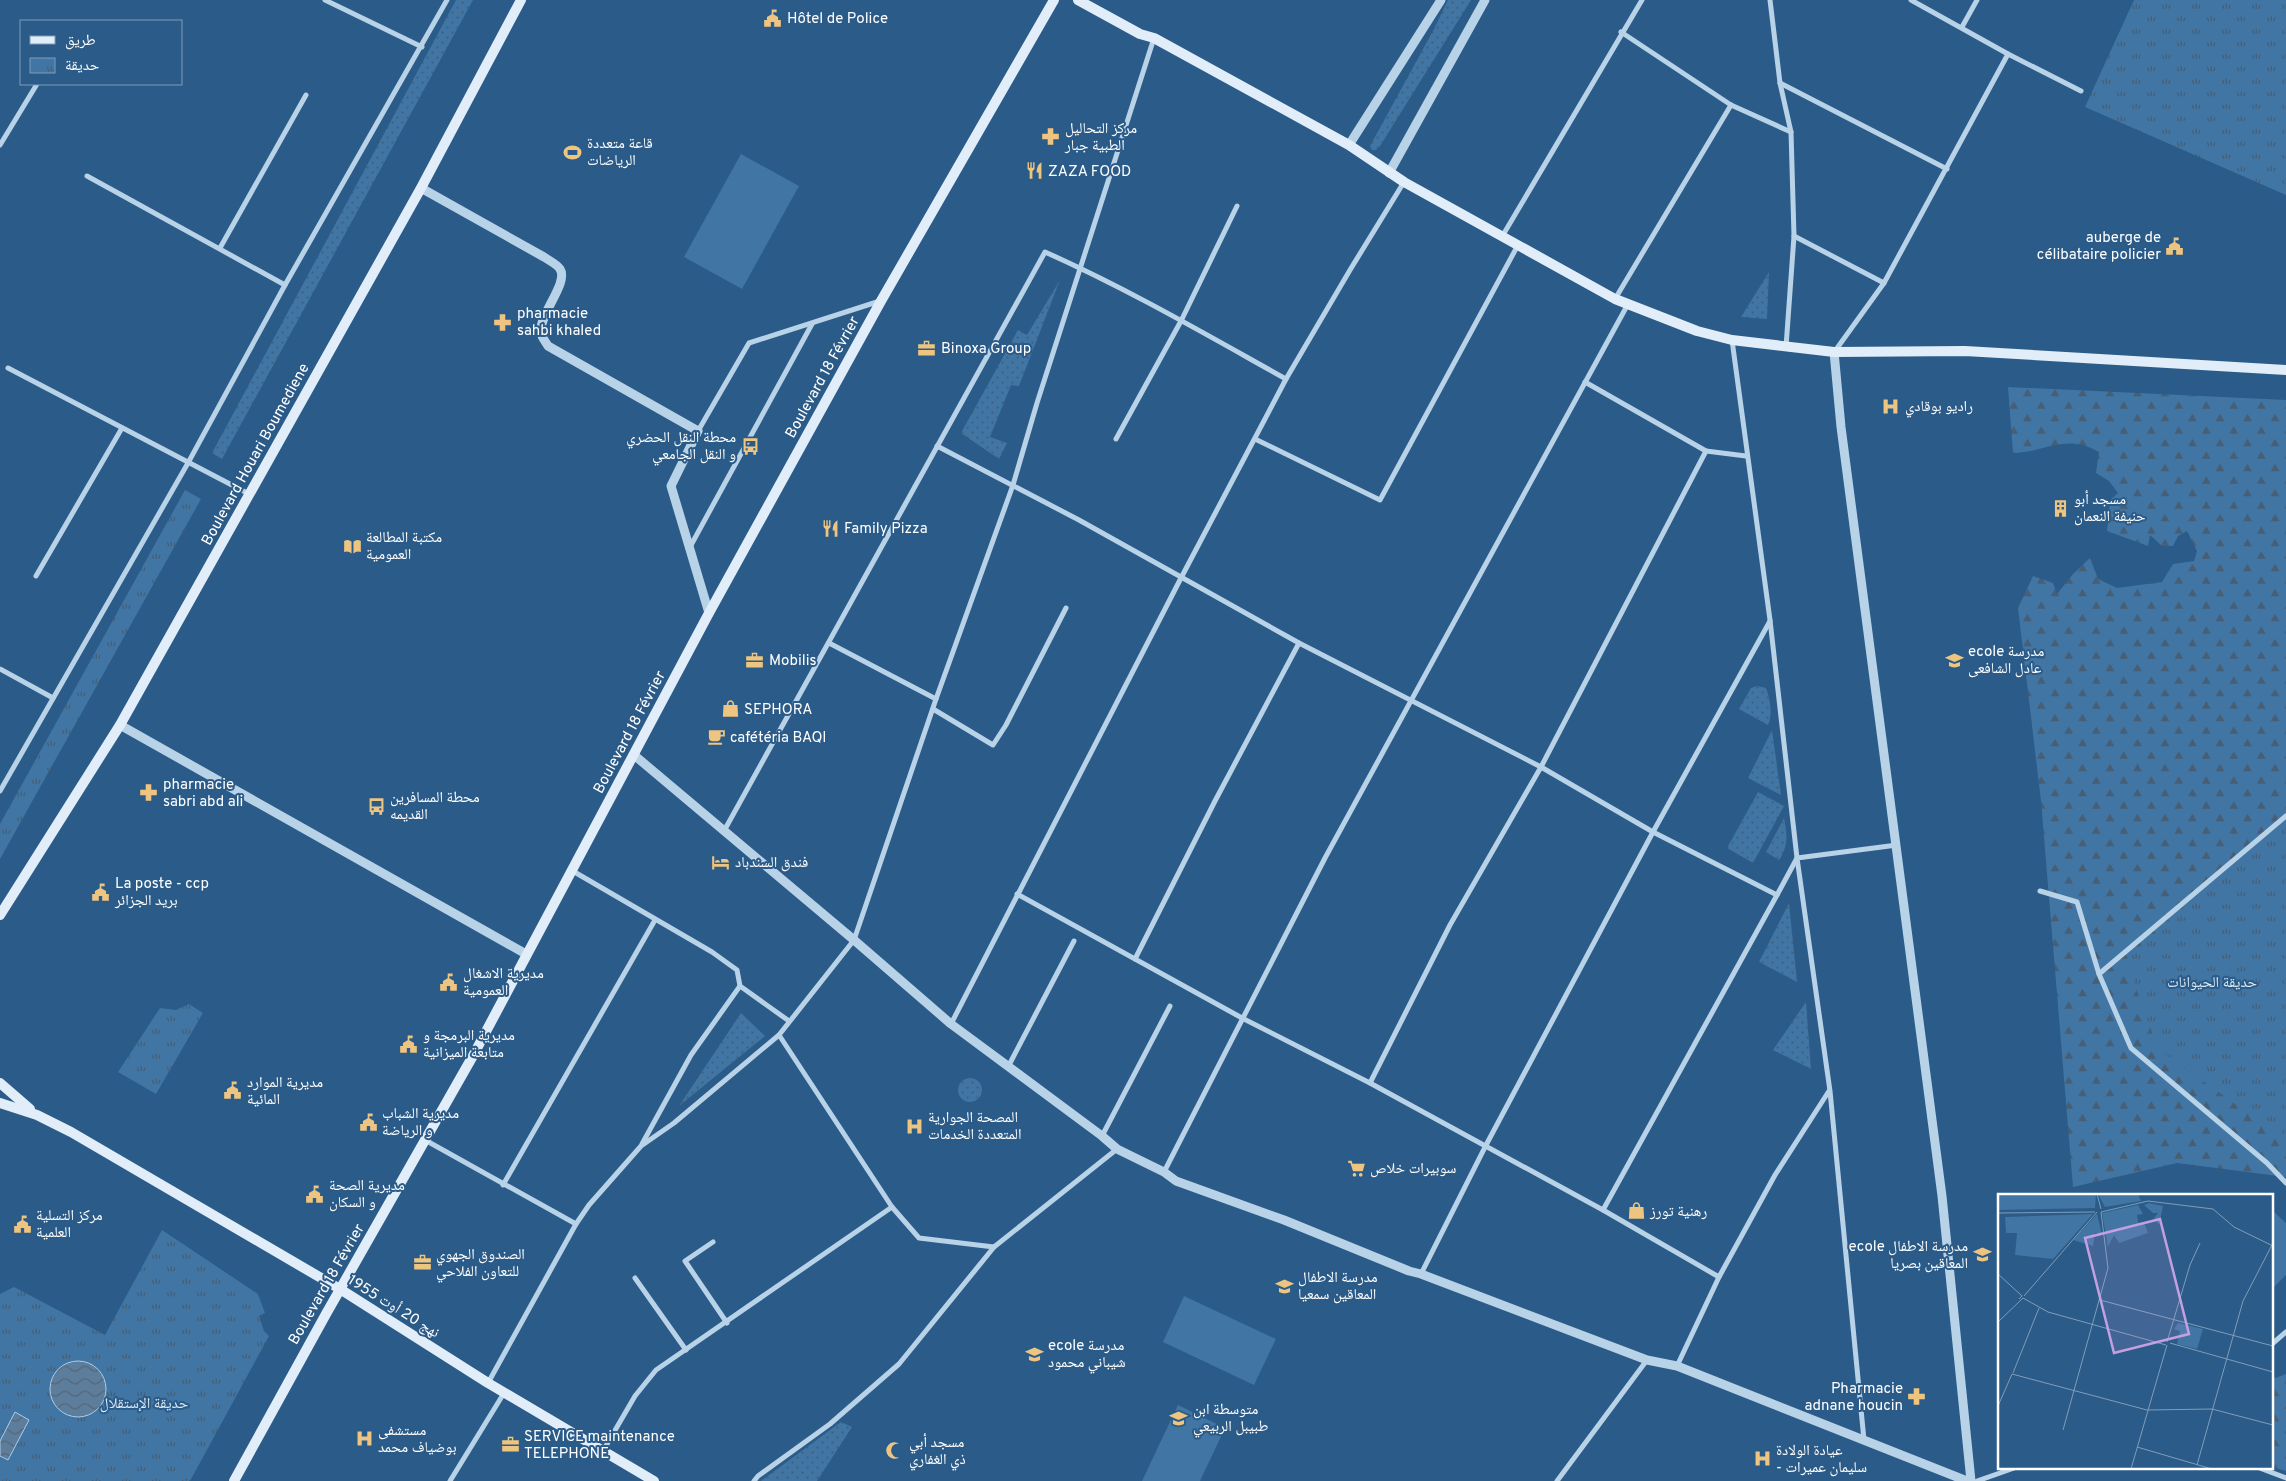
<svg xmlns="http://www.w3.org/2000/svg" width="2286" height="1481" viewBox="0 0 2286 1481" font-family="Overpass,'Noto Naskh Arabic',sans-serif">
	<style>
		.grass { fill: url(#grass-dots) }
		.forest { fill: url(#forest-firs) }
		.park { fill: url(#park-tufts) }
		.pitch { fill: #4075a4 }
		.water { fill: url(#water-waves); stroke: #adcde8 }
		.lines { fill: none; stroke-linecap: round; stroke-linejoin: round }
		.minor { stroke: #b8d2e8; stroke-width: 5 }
		.tertiary { stroke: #b8d2e8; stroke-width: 9 }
		.secondary { stroke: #e1edf8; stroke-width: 10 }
		.labels { text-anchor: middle; stroke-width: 4; stroke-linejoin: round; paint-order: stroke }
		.poi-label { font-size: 15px; fill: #fff; stroke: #2b5b88; text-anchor: start }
		.street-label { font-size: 15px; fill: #fff; stroke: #2b5b88 }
		.park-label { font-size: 15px; fill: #dbeaf7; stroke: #2b5b88 }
		.inset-road { fill: none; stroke: #809db8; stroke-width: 1 }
		.view { fill: #c4a0e2; fill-opacity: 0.15; stroke: #c4a0e2; stroke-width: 2.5 }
		.inset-edge { fill: none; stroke: #fff; stroke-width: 2.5 }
	</style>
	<defs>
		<pattern id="grass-dots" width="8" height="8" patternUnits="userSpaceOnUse" patternTransform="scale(1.25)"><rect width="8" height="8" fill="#4075a4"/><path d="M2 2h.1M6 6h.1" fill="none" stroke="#475e74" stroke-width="1.8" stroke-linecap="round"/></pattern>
		<pattern id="forest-firs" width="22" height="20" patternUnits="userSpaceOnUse" patternTransform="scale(1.25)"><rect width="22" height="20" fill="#4075a4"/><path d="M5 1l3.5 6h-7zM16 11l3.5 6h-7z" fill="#475e74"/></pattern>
		<pattern id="park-tufts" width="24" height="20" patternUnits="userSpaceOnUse" patternTransform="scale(1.25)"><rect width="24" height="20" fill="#4075a4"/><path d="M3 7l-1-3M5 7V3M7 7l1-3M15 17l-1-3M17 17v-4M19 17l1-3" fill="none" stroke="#475e74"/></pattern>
		<pattern id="water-waves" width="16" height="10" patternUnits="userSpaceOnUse" patternTransform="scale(1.25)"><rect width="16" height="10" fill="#5c7d9b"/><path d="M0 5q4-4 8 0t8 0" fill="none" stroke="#556777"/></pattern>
	</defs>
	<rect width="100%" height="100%" fill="#2b5b88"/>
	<g class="grass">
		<path d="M456,0H473L222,459L212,453Z"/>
		<path d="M1448,0H1471L1380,146L1376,150H1372L1370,146L1434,29Z"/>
		<path d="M1769,272L1767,319L1741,317Z"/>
		<path d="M1060,280L1019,386L1011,385L990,437L1007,443L999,459L961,433L1018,330L1027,335Z"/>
		<path d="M1757,686L1766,688C1770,699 1773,715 1768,725L1739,709L1751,688Z"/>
		<path d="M1772,730L1781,795L1748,778Z"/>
		<path d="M1758,792L1784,806L1753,863L1727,848Z"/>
		<path d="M1784,818C1787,834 1789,845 1779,860L1766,852Z"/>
		<path d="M1789,903L1797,982L1759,962Z"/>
		<path d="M1806,1002L1811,1069L1773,1050Z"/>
		<path d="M741,1013L765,1036L679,1106Z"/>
		<circle cx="970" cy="1090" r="12"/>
		<path d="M841,1422L852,1427L817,1481H761Z"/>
	</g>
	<g class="forest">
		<path d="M2008,387L2286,400V1177L2177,1163L2073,1187L2041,801L2018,608L2033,576L2053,583L2057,594L2073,574L2090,558L2098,579L2117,588L2162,582L2173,564L2194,561L2197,551L2187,531L2178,536L2173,546H2162L2150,535L2148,546L2107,531L2110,500L2118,493L2109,481L2096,473L2099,452C2065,433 2047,452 2013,453Z"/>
		<path d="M2286,1374V1471L2272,1467V1379Z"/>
	</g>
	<g class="park">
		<path d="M2134,0H2286V195L2085,107Z"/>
		<path d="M185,490L201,499L0,859V824Z"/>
		<path d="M2286,821V1140L2158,1049L2126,960Z"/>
		<path d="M189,1004L203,1013L156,1094L118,1072L160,1008L176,1010Z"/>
		<path d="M162,1230L258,1294L265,1313L259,1316L264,1331L269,1336L190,1481H0V1294L14,1287L105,1335Z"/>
	</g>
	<g class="pitch">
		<path d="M741,154L799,186L742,289L684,257Z"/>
		<path d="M2272,1210L2286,1223V1275L2272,1289Z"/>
		<path d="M1184,1296L1276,1339L1254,1385L1163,1342Z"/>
		<path d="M1178,1405L1225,1428L1200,1481H1142Z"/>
	</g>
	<g class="water">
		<circle cx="78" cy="1389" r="28"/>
		<path d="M15,1412L29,1420L8,1460L0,1456V1441Z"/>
	</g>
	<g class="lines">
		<g class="minor">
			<path d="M325,0L422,47"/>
			<path d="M1770,0L1780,83L1791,132L1794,236L1786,347"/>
			<path d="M1962,27L1977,0"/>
			<path d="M1621,32L1731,105L1791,132"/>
			<path d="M2008,54L2081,91"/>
			<path d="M1780,83L1947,169"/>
			<path d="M0,145L37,84"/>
			<path d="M87,176L285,285"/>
			<path d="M1503,235L1642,0"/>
			<path d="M1794,236L1884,283"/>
			<path d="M220,248L306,95"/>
			<path d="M1615,299L1731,105"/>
			<path d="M1732,340L1770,620L1797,858L1830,1091L1864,1440"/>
			<path d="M1835,351L1884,283L2008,54L1911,0"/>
			<path d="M8,368L249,494"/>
			<path d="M698,431L749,343L880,301"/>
			<path d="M1116,439L1181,321L1237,206"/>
			<path d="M1255,439L1380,500L1518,245"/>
			<path d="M937,446L1079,520L1299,643L1541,767L1653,832L1777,895L1797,858L1897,845"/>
			<path d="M1706,451L1746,456"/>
			<path d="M690,547L812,324"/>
			<path d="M36,576L122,428"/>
			<path d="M829,643L936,699"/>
			<path d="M0,669L53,698"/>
			<path d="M933,709L993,745L1006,725L1066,608"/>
			<path d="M0,791L188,463L285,285L447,0"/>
			<path d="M2286,816L2099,974L2131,1048L2267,1163L2286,1183"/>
			<path d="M724,831L1045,252C1128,289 1207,335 1286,379"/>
			<path d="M571,870L712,952L737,970L740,986L789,1021"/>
			<path d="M2040,891L2077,902L2099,974"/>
			<path d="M1017,894L1242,1018L1370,1083L1603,1210L1719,1277L1775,1175L1829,1091"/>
			<path d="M1135,959L1215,801L1299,643"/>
			<path d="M951,1024L1181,578L1286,379L1350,270L1404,182"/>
			<path d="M779,1035L892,1207L919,1238L994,1247L1117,1149"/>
			<path d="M1008,1067L1074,941"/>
			<path d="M1370,1083L1450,925L1541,767L1706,451L1585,382"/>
			<path d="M1102,1136L1170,1006"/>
			<path d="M425,1140L576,1224L589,1205L641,1146L674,1123L779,1035L854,940L936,699L1013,485L1037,403L1154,38"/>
			<path d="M642,1144L691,1055L740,986"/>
			<path d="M1164,1172L1325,858L1628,304"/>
			<path d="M503,1185L655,920"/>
			<path d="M1603,1210L1777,895"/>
			<path d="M713,1242L685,1261L727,1323"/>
			<path d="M1421,1274L1485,1147L1653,832L1770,621"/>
			<path d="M635,1278L686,1350"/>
			<path d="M2272,1344L2286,1332"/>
			<path d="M1677,1366L1719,1277"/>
			<path d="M488,1383L576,1224"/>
			<path d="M603,1451L635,1396L656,1370L892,1207"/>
			<path d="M2257,1467L2286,1478"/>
			<path d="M450,1481L504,1393"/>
			<path d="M754,1481L758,1476L830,1424L899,1364L994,1247"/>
			<path d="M1557,1481L1647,1360"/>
			<path d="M1977,1481L2017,1467"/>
		</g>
		<g class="tertiary">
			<path d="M1349,145L1441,0"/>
			<path d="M1389,173L1485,0"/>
			<path d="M421,188L544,257C548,260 557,264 560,269C569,283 539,314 541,332C541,337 546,342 548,346L698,431L671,486L709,613"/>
			<path d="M1834,352L1841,427L1942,1196L1971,1481"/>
			<path d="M120,725L526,954"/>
			<path d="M634,755L854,940L951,1024L1102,1136L1117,1149L1164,1172L1176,1181L1284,1220L1409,1271L1421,1274L1647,1360L1677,1366L1967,1481"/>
		</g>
		<g class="secondary">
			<path d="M1078,0L1140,34L1154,38L1349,145L1404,182L1615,299L1697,331L1732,340L1834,352L1965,351L2286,370"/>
			<path d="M0,915L120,725L421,188L521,0"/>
			<path d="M0,1083L30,1109"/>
			<path d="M0,1103L37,1115L71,1132L340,1289L488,1383L654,1481"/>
			<path d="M234,1481L326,1314L474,1054L709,613L881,301L1054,0"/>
		</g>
	</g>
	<defs>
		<symbol id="civic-bare" viewBox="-9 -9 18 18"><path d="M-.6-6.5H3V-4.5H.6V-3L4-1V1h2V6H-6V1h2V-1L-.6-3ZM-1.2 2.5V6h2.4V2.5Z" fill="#eec580" stroke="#2b5b88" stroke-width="2.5" paint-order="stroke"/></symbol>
		<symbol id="pharmacy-bare" viewBox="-9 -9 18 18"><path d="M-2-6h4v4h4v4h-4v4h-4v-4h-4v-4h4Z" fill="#eec580" stroke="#2b5b88" stroke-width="2.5" paint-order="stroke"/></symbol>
		<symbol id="stadium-bare" viewBox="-9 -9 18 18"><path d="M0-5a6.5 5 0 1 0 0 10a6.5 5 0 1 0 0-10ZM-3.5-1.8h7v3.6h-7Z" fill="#eec580" stroke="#2b5b88" stroke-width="2.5" paint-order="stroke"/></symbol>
		<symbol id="restaurant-bare" viewBox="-9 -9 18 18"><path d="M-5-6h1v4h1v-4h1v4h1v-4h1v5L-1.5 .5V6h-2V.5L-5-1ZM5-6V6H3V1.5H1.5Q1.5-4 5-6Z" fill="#eec580" stroke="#2b5b88" stroke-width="2.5" paint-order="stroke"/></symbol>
		<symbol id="office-bare" viewBox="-9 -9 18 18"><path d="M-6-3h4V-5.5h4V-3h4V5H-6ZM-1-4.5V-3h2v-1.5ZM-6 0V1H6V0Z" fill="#eec580" stroke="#2b5b88" stroke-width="2.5" paint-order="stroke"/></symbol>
		<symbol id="hospital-bare" viewBox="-9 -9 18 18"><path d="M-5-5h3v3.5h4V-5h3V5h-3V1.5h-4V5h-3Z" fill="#eec580" stroke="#2b5b88" stroke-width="2.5" paint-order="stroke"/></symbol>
		<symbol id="bus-bare" viewBox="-9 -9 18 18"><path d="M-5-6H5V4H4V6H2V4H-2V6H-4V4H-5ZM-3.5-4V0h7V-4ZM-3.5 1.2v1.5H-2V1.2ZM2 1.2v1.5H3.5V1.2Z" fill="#eec580" stroke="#2b5b88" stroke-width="2.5" paint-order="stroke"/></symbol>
		<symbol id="building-bare" viewBox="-9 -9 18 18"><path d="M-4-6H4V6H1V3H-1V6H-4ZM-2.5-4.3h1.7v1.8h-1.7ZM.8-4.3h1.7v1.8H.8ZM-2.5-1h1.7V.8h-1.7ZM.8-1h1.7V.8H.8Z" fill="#eec580" stroke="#2b5b88" stroke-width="2.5" paint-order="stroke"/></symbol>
		<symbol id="library-bare" viewBox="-9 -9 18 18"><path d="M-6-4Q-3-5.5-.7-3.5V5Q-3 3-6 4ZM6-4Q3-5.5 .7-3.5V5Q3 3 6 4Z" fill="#eec580" stroke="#2b5b88" stroke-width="2.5" paint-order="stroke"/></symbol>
		<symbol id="school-bare" viewBox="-9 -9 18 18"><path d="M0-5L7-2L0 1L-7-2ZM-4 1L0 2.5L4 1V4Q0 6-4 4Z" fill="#eec580" stroke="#2b5b88" stroke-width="2.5" paint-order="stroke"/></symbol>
		<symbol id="shop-bare" viewBox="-9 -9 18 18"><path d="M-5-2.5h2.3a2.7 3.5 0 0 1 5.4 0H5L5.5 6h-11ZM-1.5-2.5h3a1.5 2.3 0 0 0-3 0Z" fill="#eec580" stroke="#2b5b88" stroke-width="2.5" paint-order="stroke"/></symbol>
		<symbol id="cafe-bare" viewBox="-9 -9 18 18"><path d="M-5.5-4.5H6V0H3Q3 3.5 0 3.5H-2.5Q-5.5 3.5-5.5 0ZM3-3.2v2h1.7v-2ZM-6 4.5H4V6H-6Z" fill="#eec580" stroke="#2b5b88" stroke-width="2.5" paint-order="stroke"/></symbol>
		<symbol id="hotel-bare" viewBox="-9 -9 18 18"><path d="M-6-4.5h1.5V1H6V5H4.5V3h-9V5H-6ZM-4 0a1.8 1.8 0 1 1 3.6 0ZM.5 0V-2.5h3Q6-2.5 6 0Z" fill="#eec580" stroke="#2b5b88" stroke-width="2.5" paint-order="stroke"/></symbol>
		<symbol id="supermarket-bare" viewBox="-9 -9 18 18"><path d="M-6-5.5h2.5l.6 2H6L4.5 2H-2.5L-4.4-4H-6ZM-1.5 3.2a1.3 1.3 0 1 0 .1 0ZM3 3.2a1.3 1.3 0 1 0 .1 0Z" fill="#eec580" stroke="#2b5b88" stroke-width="2.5" paint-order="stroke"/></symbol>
		<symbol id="mosque-bare" viewBox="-9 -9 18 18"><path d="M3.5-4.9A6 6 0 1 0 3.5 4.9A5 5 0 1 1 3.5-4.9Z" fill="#eec580" stroke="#2b5b88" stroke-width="2.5" paint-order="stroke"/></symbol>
	</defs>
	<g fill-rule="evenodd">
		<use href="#civic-bare" x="760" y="6" width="25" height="25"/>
		<use href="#pharmacy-bare" x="1038" y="124" width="25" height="25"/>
		<use href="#stadium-bare" x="560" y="140" width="25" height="25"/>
		<use href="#restaurant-bare" x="1022" y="158" width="25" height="25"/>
		<use href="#civic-bare" x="2162" y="234" width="25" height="25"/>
		<use href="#pharmacy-bare" x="490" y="310" width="25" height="25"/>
		<use href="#office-bare" x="914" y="336" width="25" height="25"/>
		<use href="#hospital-bare" x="1878" y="394" width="25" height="25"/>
		<use href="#bus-bare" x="738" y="434" width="25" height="25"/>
		<use href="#building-bare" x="2048" y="496" width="25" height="25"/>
		<use href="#restaurant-bare" x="818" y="516" width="25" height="25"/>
		<use href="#library-bare" x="340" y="534" width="25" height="25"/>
		<use href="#office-bare" x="742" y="648" width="25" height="25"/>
		<use href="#school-bare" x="1942" y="648" width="25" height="25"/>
		<use href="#shop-bare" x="718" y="696" width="25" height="25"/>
		<use href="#cafe-bare" x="704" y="724" width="25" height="25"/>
		<use href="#pharmacy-bare" x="136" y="780" width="25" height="25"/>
		<use href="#bus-bare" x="364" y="794" width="25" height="25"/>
		<use href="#hotel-bare" x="708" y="850" width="25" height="25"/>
		<use href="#civic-bare" x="88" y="880" width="25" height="25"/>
		<use href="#civic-bare" x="436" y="970" width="25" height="25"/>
		<use href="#civic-bare" x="396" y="1032" width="25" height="25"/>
		<use href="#civic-bare" x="220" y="1078" width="25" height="25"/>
		<use href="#civic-bare" x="356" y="1110" width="25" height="25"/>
		<use href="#hospital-bare" x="902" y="1114" width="25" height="25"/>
		<use href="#supermarket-bare" x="1344" y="1156" width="25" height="25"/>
		<use href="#civic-bare" x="302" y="1182" width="25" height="25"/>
		<use href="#shop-bare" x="1624" y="1198" width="25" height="25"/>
		<use href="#civic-bare" x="10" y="1212" width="25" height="25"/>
		<use href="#school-bare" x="1970" y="1242" width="25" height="25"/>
		<use href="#office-bare" x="410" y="1250" width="25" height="25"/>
		<use href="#school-bare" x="1272" y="1274" width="25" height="25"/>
		<use href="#school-bare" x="1022" y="1342" width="25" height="25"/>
		<use href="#pharmacy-bare" x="1904" y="1384" width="25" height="25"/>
		<use href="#school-bare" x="1166" y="1406" width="25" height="25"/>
		<use href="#hospital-bare" x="352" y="1426" width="25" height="25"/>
		<use href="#office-bare" x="498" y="1432" width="25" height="25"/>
		<use href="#mosque-bare" x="882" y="1438" width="25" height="25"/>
		<use href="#hospital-bare" x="1750" y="1446" width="25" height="25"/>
	</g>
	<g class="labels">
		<g class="poi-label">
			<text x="787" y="23">Hôtel de Police</text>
			<text x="1065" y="133">مركز التحاليل<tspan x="1065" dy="17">الطبية جبار</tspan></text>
			<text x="587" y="148">قاعة متعددة<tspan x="587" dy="17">الرياضات</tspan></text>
			<text x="1048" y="176">ZAZA FOOD</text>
			<text x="2161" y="242" text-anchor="end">auberge de<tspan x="2161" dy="17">célibataire policier</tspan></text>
			<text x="517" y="318">pharmacie<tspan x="517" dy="17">sahbi khaled</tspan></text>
			<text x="941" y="353">Binoxa Group</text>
			<text x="1905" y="411">راديو بوقادي</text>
			<text x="736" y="442" text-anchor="end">محطة النقل الحضري<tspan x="736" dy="17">و النقل الجامعي</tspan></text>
			<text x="2074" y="504">مسجد أبو<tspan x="2074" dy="17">حنيفة النعمان</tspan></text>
			<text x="844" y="533">Family Pizza</text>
			<text x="366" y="542">مكتبة المطالعة<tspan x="366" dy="17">العمومية</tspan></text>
			<text x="1968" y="656">ecole مدرسة<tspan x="1968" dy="17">عادل الشافعى</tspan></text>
			<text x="769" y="665">Mobilis</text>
			<text x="744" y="714">SEPHORA</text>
			<text x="730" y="742">cafétéria BAQI</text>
			<text x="163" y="789">pharmacie<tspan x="163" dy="17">sabri abd ali</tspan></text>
			<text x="390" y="802">محطة المسافرين<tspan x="390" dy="17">القديمه</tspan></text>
			<text x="735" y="867">فندق السندباد</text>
			<text x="115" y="888">La poste - ccp<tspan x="115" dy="17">بريد الجزائر</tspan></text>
			<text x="463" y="978">مديرية الاشغال<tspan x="463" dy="17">العمومية</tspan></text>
			<text x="423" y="1040">مديرية البرمجة و<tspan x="423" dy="17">متابعة الميزانية</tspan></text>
			<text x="247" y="1087">مديرية الموارد<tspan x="247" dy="17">المائية</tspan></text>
			<text x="382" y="1118">مديرية الشباب<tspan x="382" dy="17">و الرياضة</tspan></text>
			<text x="928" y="1122">المصحة الجوارية<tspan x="928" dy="17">المتعددة الخدمات</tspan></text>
			<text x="1370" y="1173">سوبيرات خلاص</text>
			<text x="329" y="1190">مديرية الصحة<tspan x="329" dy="17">و السكان</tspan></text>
			<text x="1650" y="1216">رهنية تورز</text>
			<text x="36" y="1220">مركز التسلية<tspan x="36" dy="17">العلمية</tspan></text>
			<text x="1968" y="1251" text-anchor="end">ecole مدرسة الاطفال<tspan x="1968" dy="17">المعاقين بصريا</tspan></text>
			<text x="436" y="1259">الصندوق الجهوي<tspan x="436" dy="17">للتعاون الفلاحي</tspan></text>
			<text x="1298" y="1282">مدرسة الاطفال<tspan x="1298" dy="17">المعاقين سمعيا</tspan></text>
			<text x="1048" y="1350">ecole مدرسة<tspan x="1048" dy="17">شيباني محمود</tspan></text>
			<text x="1903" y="1393" text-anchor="end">Pharmacie<tspan x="1903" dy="17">adnane houcin</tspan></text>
			<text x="1193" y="1414">متوسطة ابن<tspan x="1193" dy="17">طبيبل الربيعي</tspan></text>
			<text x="378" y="1435">مستشفى<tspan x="378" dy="17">بوضياف محمد</tspan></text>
			<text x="524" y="1441">SERVICE maintenance<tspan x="524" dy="17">TELEPHONE</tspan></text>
			<text x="909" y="1447">مسجد أبي<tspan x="909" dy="17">ذي الغفاري</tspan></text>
			<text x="1776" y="1455">عيادة الولادة<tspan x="1776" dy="17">- سليمان عميرات</tspan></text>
		</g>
		<g class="street-label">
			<text transform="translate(822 377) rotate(-61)" y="5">Boulevard 18 Février</text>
			<text transform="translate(255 454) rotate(-61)" y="5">Boulevard Houari Boumediene</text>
			<text transform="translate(629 732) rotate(-62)" y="5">Boulevard 18 Février</text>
			<text transform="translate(326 1284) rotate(-60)" y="5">Boulevard 18 Février</text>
			<text transform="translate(394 1306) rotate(32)" y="5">نهج 20 أوت 1955</text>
		</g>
		<g class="park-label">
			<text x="2212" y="987">حديقة الحيوانات</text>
			<text x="144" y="1408">حديقة الإستقلال</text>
		</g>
	</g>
	<g transform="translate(1998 1194)">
		<rect width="275" height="275" fill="#2b5b88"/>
		<path d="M98,0L97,14L0,16V1ZM100,0H140L143,7L107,13ZM151,9L165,12L161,31L156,24L160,19H155L146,11ZM140,11L145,20L139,21L140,29H146L150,39L121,49L116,41L110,53L104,19ZM95,20L55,65L17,61L19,39H8L7,23Z" fill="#4075a4"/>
		<path d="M99,20L104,40L97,39L95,52L75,46ZM135,21H139L140,29L145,28L137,40L128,33ZM180,129L205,135L199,155L179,150L182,137L176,135Z" fill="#4075a4"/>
		<path class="inset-road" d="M99,0L103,15M103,18L150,7L215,15L236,33L275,52M0,19L97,18M0,80L24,102L21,105M26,102L99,18M102,106L275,152M0,128L25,104L50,118L168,151M169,148L192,71L202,49M172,149L275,178M15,179L41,114M14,180L149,216L214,215L275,231M0,212L14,180M65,236L110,74L103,18M139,253L214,275M199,271L245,107L275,49M133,275L169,151"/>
		<path class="view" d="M162,25L191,140L116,159L87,44Z"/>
		<rect width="275" height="275" class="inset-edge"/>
	</g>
	<rect x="20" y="20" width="162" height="65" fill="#2b5b88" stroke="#809db8"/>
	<rect x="30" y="36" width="25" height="8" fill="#e1edf8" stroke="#809db8"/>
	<text x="65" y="45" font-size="15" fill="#ffffff">طريق</text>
	<rect x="30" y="58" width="25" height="15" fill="url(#park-tufts)" stroke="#809db8"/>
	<text x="65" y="70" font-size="15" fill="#ffffff">حديقة</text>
</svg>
